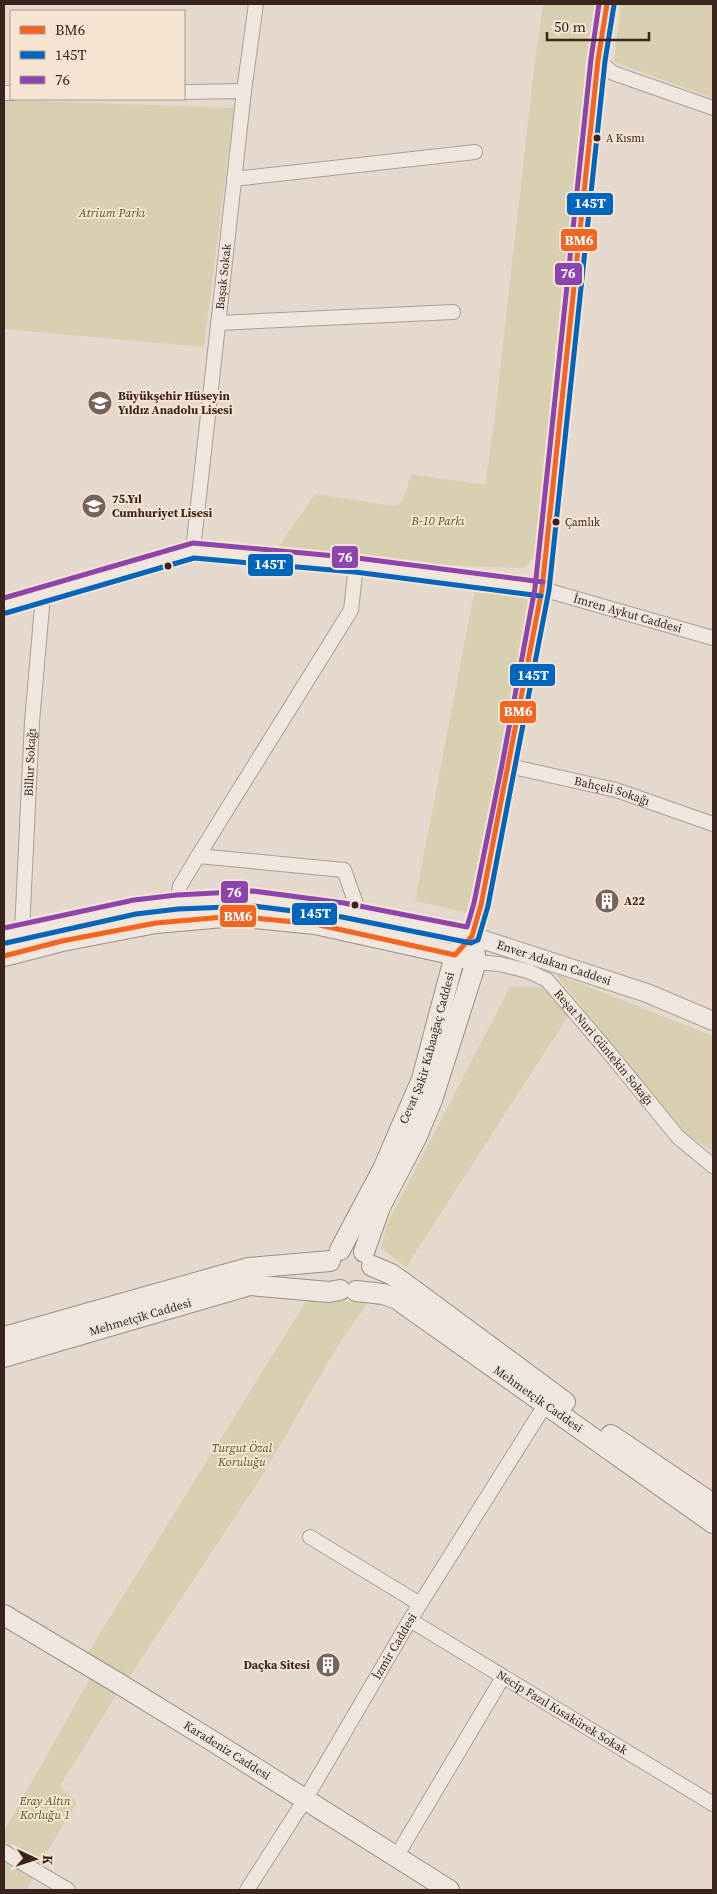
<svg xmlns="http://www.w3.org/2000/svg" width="717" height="1894" viewBox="0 0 717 1894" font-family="'Source Serif 4',serif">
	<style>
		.green { fill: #d8cfb0 }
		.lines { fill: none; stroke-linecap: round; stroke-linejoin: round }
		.minor-casing { stroke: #aa9e97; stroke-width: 16 }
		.tertiary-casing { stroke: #aa9e97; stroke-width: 20 }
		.secondary-casing { stroke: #9a8e86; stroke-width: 22 }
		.minor { stroke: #eee6df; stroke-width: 14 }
		.tertiary { stroke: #eee6df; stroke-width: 18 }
		.secondary { stroke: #eee6df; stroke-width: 20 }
		.bus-1-casing { stroke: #f6e4d3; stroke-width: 9 }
		.bus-2-casing { stroke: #f6e4d3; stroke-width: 9 }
		.bus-3-casing { stroke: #f6e4d3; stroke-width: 9 }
		.bus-1 { stroke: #f26522; stroke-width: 5 }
		.bus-2 { stroke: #0065bd; stroke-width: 5 }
		.bus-3 { stroke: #8e44ad; stroke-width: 5 }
		.bus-dot { fill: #3a251e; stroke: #f6e4d3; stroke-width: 2 }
		.labels { text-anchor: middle; stroke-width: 4; stroke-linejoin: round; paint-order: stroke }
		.bus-label { font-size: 11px; fill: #3a251e; stroke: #f6e4d3; text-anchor: start }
		.park-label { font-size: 12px; font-style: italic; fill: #565724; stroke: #f6e4d3 }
		.street-label { font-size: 12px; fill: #3a251e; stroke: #f6e4d3 }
		.poi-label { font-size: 12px; font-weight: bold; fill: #3a251e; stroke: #f6e4d3; text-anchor: start }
		.line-badge { stroke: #f6e4d3; stroke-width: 2 }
		.badge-label { font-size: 14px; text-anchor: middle; font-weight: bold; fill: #fff }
	</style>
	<rect width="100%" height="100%" fill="#e5d9ce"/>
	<g class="green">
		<path d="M543,4H598L583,112L536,555L524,568L443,565L279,546L315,494L394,506L402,502L412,474L485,485L494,424L535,60Z"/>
		<path d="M621,4H713V98L614,62Z"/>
		<path d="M4,100L234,108L204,347L4,329Z"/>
		<path d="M475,588L536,599L468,913L415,901Z"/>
		<path d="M556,974L713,1036V1151L676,1128Z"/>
		<path d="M510,987H541L569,1015L406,1267L381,1248L387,1224Z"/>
		<path d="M308,1298L368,1303L338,1345L264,1473L126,1682L84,1659Z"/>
		<path d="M90,1679L118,1692L60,1786L77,1802L39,1865L4,1842V1831Z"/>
		<path d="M4,1857L35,1876L26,1890H4Z"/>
	</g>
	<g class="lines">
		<defs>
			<g id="minor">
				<path d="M598,60L613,73L713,108"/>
				<path d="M184,92L244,91"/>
				<path d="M4,93H11"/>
				<path d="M234,179L475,152"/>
				<path d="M218,323L453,312"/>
				<path id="s1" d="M193,550L244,91L256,4"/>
				<path id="s2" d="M542,589L713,638"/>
				<path id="s3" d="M509,766L616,790L713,824"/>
				<path d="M198,856L344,870L360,915"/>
				<path d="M177,902L180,886L198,856L351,610L356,565"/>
				<path id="s4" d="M22,931L32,722L43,595"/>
				<path id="s5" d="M476,962L499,964L528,971L547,980L607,1050L678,1137L713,1166"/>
				<path d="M310,1537L420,1604"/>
				<path id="s6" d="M410,1620L713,1804"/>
				<path d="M4,1852L68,1890"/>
				<path d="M396,1857L503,1677"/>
				<path id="s7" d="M247,1890L306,1798L410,1620L545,1405"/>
			</g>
			<g id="tertiary">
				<path id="s8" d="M607,4L598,60L542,589L509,766L481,905L472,936L647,993L713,1021"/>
				<path d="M4,606L193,550L356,565L542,589"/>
			</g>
			<g id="secondary">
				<path d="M4,936L135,907L177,902L253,898L343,910L472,936"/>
				<path d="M4,956L62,941L156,923L235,916L315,924L455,955L476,962"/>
				<path id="s9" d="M340,1250L383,1169L422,1079L455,955L462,946"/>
				<path d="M364,1252L380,1207L416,1138L432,1100L476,962L474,949"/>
				<path d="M372,1266L391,1274L404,1283L565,1402"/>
				<path id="s10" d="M356,1291L383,1294L397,1299L713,1523"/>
				<path d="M4,1337L248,1268L330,1261"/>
				<path id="s11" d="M4,1357L250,1285L329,1292L340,1290"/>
				<path d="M611,1435L713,1504"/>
				<path id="s12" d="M4,1615L118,1683L214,1742L449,1890"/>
			</g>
		</defs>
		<use href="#minor" class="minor-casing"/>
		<use href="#tertiary" class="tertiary-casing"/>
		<use href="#secondary" class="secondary-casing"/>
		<use href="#minor" class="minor"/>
		<use href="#tertiary" class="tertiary"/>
		<use href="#secondary" class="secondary"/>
		<defs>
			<path id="bus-1" d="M4,956L62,941L156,923L235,916L315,924L455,955L472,936L481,905L542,589L598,60L607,4"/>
			<g id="bus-2">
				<path d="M6,613L194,558L355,572L541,596"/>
				<path d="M6,943L136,914L178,909L253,906L342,917L471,943L478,940L488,906L549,590L605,61L614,5"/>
			</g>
			<g id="bus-3">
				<path d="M4,598L193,543L357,558L543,582"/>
				<path d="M4,928L134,900L177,895L253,891L344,903L467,927L474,903L502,765L535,588L591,59L599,4"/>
			</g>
		</defs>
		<use href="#bus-1" class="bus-1-casing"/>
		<use href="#bus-2" class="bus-2-casing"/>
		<use href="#bus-3" class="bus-3-casing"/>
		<use href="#bus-1" class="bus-1"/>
		<use href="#bus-2" class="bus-2"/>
		<use href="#bus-3" class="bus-3"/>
	</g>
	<defs>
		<symbol id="school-disc" viewBox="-11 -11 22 22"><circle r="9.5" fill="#76645c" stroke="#f6e4d3"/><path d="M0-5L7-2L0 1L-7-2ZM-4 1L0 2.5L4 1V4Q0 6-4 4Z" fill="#fff"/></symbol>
		<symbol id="building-disc" viewBox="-11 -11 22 22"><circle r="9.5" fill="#76645c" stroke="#f6e4d3"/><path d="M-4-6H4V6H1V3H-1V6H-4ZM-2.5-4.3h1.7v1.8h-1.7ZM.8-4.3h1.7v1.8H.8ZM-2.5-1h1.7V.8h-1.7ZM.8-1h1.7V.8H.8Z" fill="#fff"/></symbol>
	</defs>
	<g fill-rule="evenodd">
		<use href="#school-disc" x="86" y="389" width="28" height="28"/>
		<use href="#school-disc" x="80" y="492" width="28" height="28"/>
		<use href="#building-disc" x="593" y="887" width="28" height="28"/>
		<use href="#building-disc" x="314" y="1651" width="28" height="28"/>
	</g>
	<g class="bus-dot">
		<circle cx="597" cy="138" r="4.5"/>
		<circle cx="556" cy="522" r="4.5"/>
		<circle cx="168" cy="566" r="4.5"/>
		<circle cx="355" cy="905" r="4.5"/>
	</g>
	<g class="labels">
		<g class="bus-label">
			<text x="606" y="142">A Kısmı</text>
			<text x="565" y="526">Çamlık</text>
		</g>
		<g class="park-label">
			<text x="112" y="217">Atrium Parkı</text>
			<text x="438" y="525">B-10 Parkı</text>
			<text x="242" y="1452">Turgut Özal<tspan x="242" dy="14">Koruluğu</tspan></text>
			<text x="45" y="1805">Eray Altın<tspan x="45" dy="14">Korluğu 1</tspan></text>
		</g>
		<g class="street-label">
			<text dy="4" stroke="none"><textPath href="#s1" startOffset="275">Başak Sokak</textPath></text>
			<text dy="4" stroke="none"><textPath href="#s2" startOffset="89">İmren Aykut Caddesi</textPath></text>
			<text dy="4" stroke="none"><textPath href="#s4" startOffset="169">Billur Sokağı</textPath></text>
			<text dy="4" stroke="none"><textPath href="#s3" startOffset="106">Bahçeli Sokağı</textPath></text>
			<text dy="4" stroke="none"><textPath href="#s8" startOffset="1029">Enver Adakan Caddesi</textPath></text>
			<text dy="4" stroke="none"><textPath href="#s9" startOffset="221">Cevat Şakir Kabaağaç Caddesi</textPath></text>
			<text dy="4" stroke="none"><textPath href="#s5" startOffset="162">Reşat Nuri Güntekin Sokağı</textPath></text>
			<text dy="4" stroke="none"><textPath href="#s11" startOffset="142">Mehmetçik Caddesi</textPath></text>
			<text dy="4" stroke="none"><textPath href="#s10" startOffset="215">Mehmetçik Caddesi</textPath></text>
			<text dy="4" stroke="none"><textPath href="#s7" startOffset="285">İzmir Caddesi</textPath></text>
			<text dy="4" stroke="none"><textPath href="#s6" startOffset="178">Necip Fazıl Kısakürek Sokak</textPath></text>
			<text dy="4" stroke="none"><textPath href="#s12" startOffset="261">Karadeniz Caddesi</textPath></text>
		</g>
		<g class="poi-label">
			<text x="118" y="400">Büyükşehir Hüseyin<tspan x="118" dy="14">Yıldız Anadolu Lisesi</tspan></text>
			<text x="112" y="503">75.Yıl<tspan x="112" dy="14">Cumhuriyet Lisesi</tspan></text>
			<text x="624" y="905">A22</text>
			<text x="310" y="1669" text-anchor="end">Daçka Sitesi</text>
		</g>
	</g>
	<g class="line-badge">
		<rect x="566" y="192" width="48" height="24" rx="5" fill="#0065bd"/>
		<rect x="560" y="228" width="38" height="24" rx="5" fill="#f26522"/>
		<rect x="554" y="262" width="29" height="24" rx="5" fill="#8e44ad"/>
		<rect x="331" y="545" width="28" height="24" rx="5" fill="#8e44ad"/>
		<rect x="247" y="553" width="47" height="24" rx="5" fill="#0065bd"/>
		<rect x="509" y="663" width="47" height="24" rx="5" fill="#0065bd"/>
		<rect x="499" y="700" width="38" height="24" rx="5" fill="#f26522"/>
		<rect x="220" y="880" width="29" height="24" rx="5" fill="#8e44ad"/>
		<rect x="291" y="902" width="47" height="24" rx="5" fill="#0065bd"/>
		<rect x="219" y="904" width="38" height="24" rx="5" fill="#f26522"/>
	</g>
	<g class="badge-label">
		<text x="590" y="208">145T</text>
		<text x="579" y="245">BM6</text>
		<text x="568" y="278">76</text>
		<text x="345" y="562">76</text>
		<text x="270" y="569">145T</text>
		<text x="533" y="680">145T</text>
		<text x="518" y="716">BM6</text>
		<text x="234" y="897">76</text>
		<text x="315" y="918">145T</text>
		<text x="238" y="921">BM6</text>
	</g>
	<rect width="717" height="1894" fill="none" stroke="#3a251e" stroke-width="10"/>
	<rect x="10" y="10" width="175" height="90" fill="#f6e4d3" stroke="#ab988b"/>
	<rect x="20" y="26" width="25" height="8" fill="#f26522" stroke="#ab988b"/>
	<text x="55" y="35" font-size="15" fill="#3a251e">BM6</text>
	<rect x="20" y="51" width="25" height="8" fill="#0065bd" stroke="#ab988b"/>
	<text x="55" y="60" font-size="15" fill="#3a251e">145T</text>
	<rect x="20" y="76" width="25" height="8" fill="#8e44ad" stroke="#ab988b"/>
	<text x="55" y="85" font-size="15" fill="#3a251e">76</text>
	<g transform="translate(35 1859) rotate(94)" stroke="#f6e4d3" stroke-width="4" paint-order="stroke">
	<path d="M0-4L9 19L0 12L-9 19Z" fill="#3a251e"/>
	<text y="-8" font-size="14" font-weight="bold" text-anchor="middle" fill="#3a251e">K</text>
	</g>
	<path d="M547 32v8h102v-8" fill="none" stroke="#3a251e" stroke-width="2.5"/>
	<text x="554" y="32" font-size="15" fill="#3a251e" stroke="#f6e4d3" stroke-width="4" paint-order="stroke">50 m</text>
</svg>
